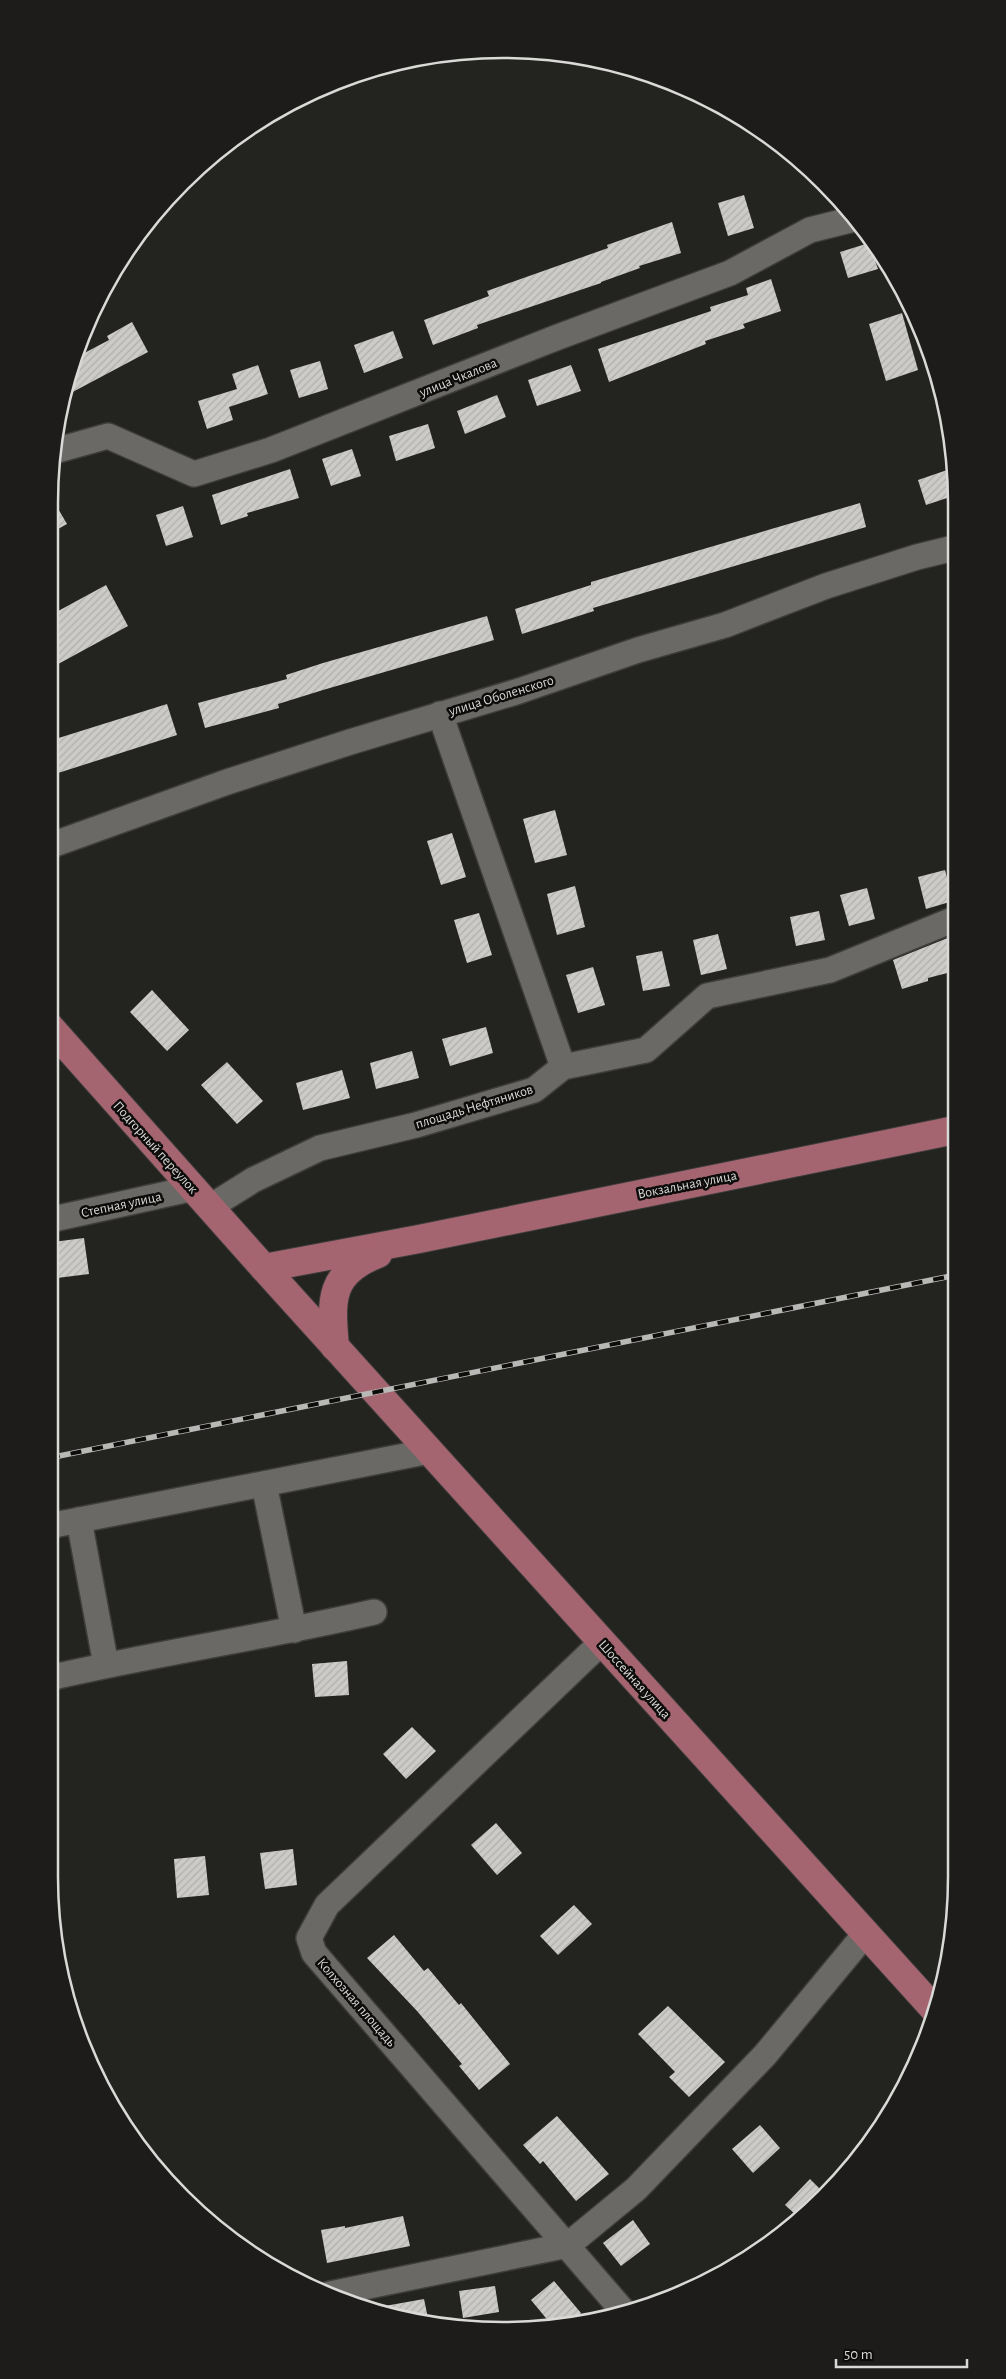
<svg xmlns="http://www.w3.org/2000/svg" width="1006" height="2379" viewBox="0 0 1006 2379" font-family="'Alegreya Sans',sans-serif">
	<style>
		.building { fill: url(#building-hatch) }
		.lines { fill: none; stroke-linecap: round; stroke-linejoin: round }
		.minor-casing { stroke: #3e3d3b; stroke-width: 28 }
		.major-casing { stroke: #3e3d3b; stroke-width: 30 }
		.minor { stroke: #6a6966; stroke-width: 25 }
		.major { stroke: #a56570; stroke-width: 28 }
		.rail-casing { stroke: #b8b8b6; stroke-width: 5.5 }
		.rail { stroke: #0d0c0b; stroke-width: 4; stroke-dasharray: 11; stroke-linecap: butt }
		.labels { text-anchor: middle; stroke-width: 5; stroke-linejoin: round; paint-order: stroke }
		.street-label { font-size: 14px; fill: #d9d9d7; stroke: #0d0c0b }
		.rim { fill: none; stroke: #d9d9d7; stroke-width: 2.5 }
	</style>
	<defs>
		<pattern id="building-hatch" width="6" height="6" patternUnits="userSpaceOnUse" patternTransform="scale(1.25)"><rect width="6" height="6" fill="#cccbc8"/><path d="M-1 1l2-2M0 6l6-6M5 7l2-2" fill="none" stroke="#b0afad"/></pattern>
	</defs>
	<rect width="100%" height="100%" fill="#232320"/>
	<g class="building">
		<path d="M744,195L754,228L728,236L718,203Z"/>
		<path d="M672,222L681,253L639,266L640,268L601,282V283L477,325L478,328L433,345L424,320L489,296L487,291L608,248L607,245Z"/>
		<path d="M869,243L878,269L848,278L840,252Z"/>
		<path d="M771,279L781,311L743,324L745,328L705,341L706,344L609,382L598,349L711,311L710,307L748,295L746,288Z"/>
		<path d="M902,313L918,370L886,381L869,324Z"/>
		<path d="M132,322L148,352L67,395L73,359L109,340L107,336Z"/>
		<path d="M393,331L403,358L364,373L354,345Z"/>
		<path d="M320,361L328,389L299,398L290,370Z"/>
		<path d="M258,365L268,394L229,407L233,420L207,429L198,401L237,389L232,374Z"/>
		<path d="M571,365L581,391L537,406L528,380Z"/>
		<path d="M497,395L506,417L465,434L457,411Z"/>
		<path d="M428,424L435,448L396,461L389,436Z"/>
		<path d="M352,449L361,476L331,486L322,459Z"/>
		<path d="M953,468V496L926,505L918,480Z"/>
		<path d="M290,469L299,498L247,513L248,516L221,525L212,495Z"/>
		<path d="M50,495L67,524L49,534V503Z"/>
		<path d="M860,503L866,527L593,608L594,611L522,634L515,609L591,585V582Z"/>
		<path d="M183,506L193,537L166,546L156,515Z"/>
		<path d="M106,585L128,626L49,669V616Z"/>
		<path d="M487,616L494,640L323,690L278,704L279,708L205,728L198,703L287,679L286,675L323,663Z"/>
		<path d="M167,704L177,735L55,774L49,753V741Z"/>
		<path d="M555,810L567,855L535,863L523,819Z"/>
		<path d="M452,833L466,877L441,885L427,841Z"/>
		<path d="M945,870L953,901L926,909L918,877Z"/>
		<path d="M575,886L585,927L557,935L547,894Z"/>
		<path d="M867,888L875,919L849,926L840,895Z"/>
		<path d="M819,911L825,940L796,946L790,917Z"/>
		<path d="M479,913L492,955L467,963L454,920Z"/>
		<path d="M718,934L727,969L701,975L693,940Z"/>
		<path d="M955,935V971L928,978V981L902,989L893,960Z"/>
		<path d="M662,951L670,986L643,991L636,956Z"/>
		<path d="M593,967L605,1005L578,1013L566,975Z"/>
		<path d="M152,990L189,1030L167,1051L130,1012Z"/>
		<path d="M486,1027L493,1053L450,1066L442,1039Z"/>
		<path d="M412,1051L419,1078L376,1089L370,1063Z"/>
		<path d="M227,1062L263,1101L237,1124L201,1085Z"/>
		<path d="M342,1070L350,1098L303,1110L296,1083Z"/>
		<path d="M84,1238L89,1274L57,1278L53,1242Z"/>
		<path d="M347,1661L349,1695L315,1697L312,1664Z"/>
		<path d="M412,1727L436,1751L406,1779L383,1754Z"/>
		<path d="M496,1823L522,1853L497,1875L471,1845Z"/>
		<path d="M293,1849L297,1885L265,1889L260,1853Z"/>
		<path d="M205,1856L209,1895L177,1898L174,1859Z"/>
		<path d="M574,1905L592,1924L558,1955L540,1936Z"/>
		<path d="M394,1935L424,1971L428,1968L459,2005L461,2003L510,2064L479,2090L459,2066L462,2064L417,2011L367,1958Z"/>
		<path d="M668,2006L725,2062L689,2097L669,2077L675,2072L638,2034Z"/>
		<path d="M557,2116L609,2174L576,2201L543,2161L540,2164L523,2145Z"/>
		<path d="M760,2125L780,2148L753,2173L732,2149Z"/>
		<path d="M810,2179L822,2191L796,2215L785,2205Z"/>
		<path d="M403,2216L410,2246L327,2263L321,2230L345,2226V2228Z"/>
		<path d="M633,2220L650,2244L621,2266L603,2243Z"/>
		<path d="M554,2281L581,2313L570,2322L550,2323L531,2300Z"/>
		<path d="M495,2286L499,2312L463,2318L459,2291Z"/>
		<path d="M424,2299L429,2323L368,2309Z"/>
	</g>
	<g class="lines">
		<defs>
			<g id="minor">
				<path d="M58,450L108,436L194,474L271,450L558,337L730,273L810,230L854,219"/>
				<path d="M440,714L563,1067"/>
				<path d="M49,846L227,782L350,742L519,691L638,650L725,625L826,586L917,557L954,548"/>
				<path d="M210,1207L253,1180L320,1148L416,1125L534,1090L563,1067L646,1050L707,996L830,970L955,919"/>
				<path d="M49,1220L194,1188"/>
				<path d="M264,1484L294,1630"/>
				<path d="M79,1520L106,1665"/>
				<path d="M49,1526L430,1451"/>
				<path d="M602,1642L327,1905L309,1938L314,1953L624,2312"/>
				<path d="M49,1678C157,1653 266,1637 374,1612"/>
				<path d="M330,2294L568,2245L636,2189L765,2055L866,1933"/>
			</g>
			<g id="major">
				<path d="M49,1026L264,1268L935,2010"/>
				<path d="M264,1268L419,1239L955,1130"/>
				<path d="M335,1347C331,1301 328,1273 378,1254"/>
			</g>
		</defs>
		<use href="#minor" class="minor-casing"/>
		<use href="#major" class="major-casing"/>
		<use href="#minor" class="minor"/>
		<use href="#major" class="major"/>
		<defs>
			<path id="rail" d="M49,1458L956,1275"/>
		</defs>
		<use href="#rail" class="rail-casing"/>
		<use href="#rail" class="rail"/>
	</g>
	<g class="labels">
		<g class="street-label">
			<text transform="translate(458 377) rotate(-22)" y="5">улица Чкалова</text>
			<text transform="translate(501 695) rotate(-17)" y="5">улица Оболенского</text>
			<text transform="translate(474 1106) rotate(-17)" y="5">площадь Нефтяников</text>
			<text transform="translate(156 1147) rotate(48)" y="5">Подгорный переулок</text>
			<text transform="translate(687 1184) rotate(-11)" y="5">Вокзальная улица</text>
			<text transform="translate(121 1204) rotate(-12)" y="5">Степная улица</text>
			<text transform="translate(635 1679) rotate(48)" y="5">Шоссейная улица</text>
			<text transform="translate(357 2002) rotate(49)" y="5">Колхозная площадь</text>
		</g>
	</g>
	<path d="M0 0H1006V2379H0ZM503 58H503A445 445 0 0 1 948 503V1877A445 445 0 0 1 503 2322H503A445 445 0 0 1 58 1877V503A445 445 0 0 1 503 58Z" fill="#1d1c1b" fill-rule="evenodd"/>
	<path class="rim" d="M503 58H503A445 445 0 0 1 948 503V1877A445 445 0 0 1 503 2322H503A445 445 0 0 1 58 1877V503A445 445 0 0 1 503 58Z"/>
	<path d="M836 2359v8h131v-8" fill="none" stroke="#d9d9d7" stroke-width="2.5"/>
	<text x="844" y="2359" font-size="15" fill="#d9d9d7" stroke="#0d0c0b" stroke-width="4" paint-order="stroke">50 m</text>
</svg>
